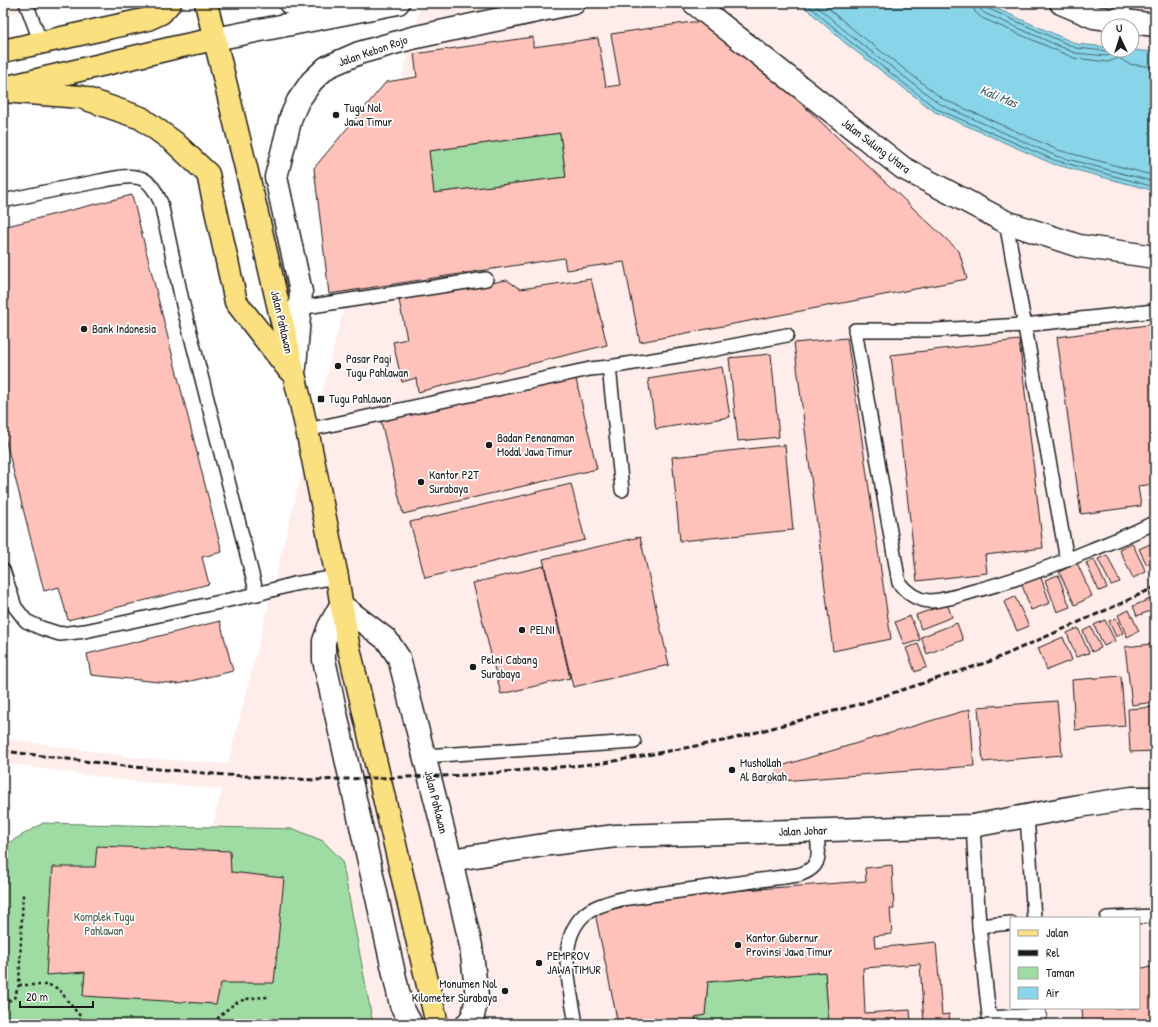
<svg xmlns="http://www.w3.org/2000/svg" width="1158" height="1027" viewBox="0 0 1158 1027" font-family="'Patrick Hand',sans-serif">
	<style>
		.built { fill: #ffedeb; fill-rule: evenodd }
		.green { fill: #9fdca4; stroke: #5e7c60 }
		.water { fill: #88d4e8; stroke: #5d8a96 }
		.lines { fill: none; stroke-linecap: round; stroke-linejoin: round }
		.shore { stroke: #47666e; stroke-width: 1 }
		.building { fill: #fec2bb; stroke: #1c1c1c; fill-rule: evenodd }
		.lane-casing { stroke: #1c1c1c; stroke-width: 16 }
		.secondary-casing { stroke: #1c1c1c; stroke-width: 25 }
		.primary-casing { stroke: #1c1c1c; stroke-width: 25 }
		.path { stroke: #1c1c1c; stroke-width: 2.5; stroke-dasharray: 3 3; stroke-linecap: butt }
		.lane { stroke: #fff; stroke-width: 13 }
		.secondary { stroke: #fff; stroke-width: 22 }
		.primary { stroke: #fbe080; stroke-width: 22 }
		.rail { stroke: #1c1c1c; stroke-width: 3; stroke-dasharray: 6 3; stroke-linecap: butt }
		.poi-dot { fill: #1c1c1c; stroke: #fff; stroke-width: 1.5 }
		.labels { text-anchor: middle; stroke-width: 3.5; stroke-linejoin: round; paint-order: stroke }
		.street-label { font-size: 12px; fill: #1c1c1c; stroke: #fff }
		.poi-label { font-size: 12px; fill: #1c1c1c; stroke: #fff; text-anchor: start }
		.park-label { font-size: 12px; fill: #4a5f4c; stroke: #fff }
		.water-label { font-size: 13px; font-style: italic; fill: #425c63; stroke: #fff }
	</style>
	<rect width="100%" height="100%" fill="#fff"/>
	<filter id="ink" filterUnits="userSpaceOnUse"><feTurbulence type="fractalNoise" baseFrequency=".025" numOctaves="2"/><feDisplacementMap in="SourceGraphic" scale="8" xChannelSelector="R" yChannelSelector="G"/><feConvolveMatrix kernelMatrix="1 2 1 2 8 2 1 2 1" color-interpolation-filters="sRGB"/></filter>
	<g filter="url(#ink)">
		<g class="built">
			<path d="M3,3H61L3,16Z"/>
			<path d="M421,3H1155V1024H162L222,789L129,781L3,763V738L129,757L228,764ZM1108,26H1132V50H1108ZM1011,918H1139V1008H1011Z"/>
		</g>
		<g class="green">
			<path d="M560,133L566,177L434,193L429,151Z"/>
			<path d="M43,823L294,829L323,841L342,860L373,1024H3V846Z"/>
			<path d="M825,972L829,1024H696L695,1017L705,1015L708,982Z"/>
		</g>
		<path class="water" d="M800,3H984L1077,44L1108,47V50H1132L1155,52V191L1053,164L935,112L845,43Z"/>
		<g class="lines">
			<g class="shore">
				<path d="M806,3L848,40L937,109L1054,160L1155,187"/>
				<path d="M813,3L851,36L940,104L1056,156L1155,182"/>
				<path d="M822,3L855,31L943,99L1058,150L1155,176"/>
				<path d="M973,3L975,12L982,18L1074,58L1108,62L1119,58L1129,64L1155,67"/>
				<path d="M979,3L980,9L984,13L1075,53L1107,56L1113,54L1116,50"/>
				<path d="M984,3V6L987,8L1076,48L1107,51L1110,50"/>
			</g>
		</g>
		<g class="building">
			<path d="M692,22H704L731,38L959,251L967,279L640,342L624,262L566,270L564,258L329,294L314,168L386,82L417,77L414,54L533,37V47L598,38L606,87L620,85L611,34ZM560,133L566,177L434,193L429,151Z"/>
			<path d="M132,195L222,552L202,557L209,584L68,620L59,587L44,591L3,430V227Z"/>
			<path d="M591,279L607,345L418,392L416,378L402,382L393,342L407,339L399,300L507,280L520,289Z"/>
			<path d="M1155,324V484L1138,486L1141,506L1081,514L1057,337Z"/>
			<path d="M847,338L891,639L833,651L794,343Z"/>
			<path d="M1019,340L1043,548L985,555L987,573L917,581L891,355Z"/>
			<path d="M771,354L779,437L738,441L729,358Z"/>
			<path d="M722,367L730,417L656,429L648,379Z"/>
			<path d="M575,375L597,469L403,514L381,421Z"/>
			<path d="M785,445L793,530L680,541L672,457Z"/>
			<path d="M571,484L585,540L425,578L410,522Z"/>
			<path d="M640,537L669,665L573,687L543,559Z"/>
			<path d="M1155,540V549L1151,542Z"/>
			<path d="M1132,543L1146,572L1133,578L1119,549Z"/>
			<path d="M1150,544L1155,553V560L1147,565L1139,549Z"/>
			<path d="M1107,555L1120,582L1111,585L1098,559Z"/>
			<path d="M1094,559L1107,588L1099,591L1086,563Z"/>
			<path d="M1077,563L1092,596L1075,605L1059,572Z"/>
			<path d="M544,566L570,678L501,694L473,583Z"/>
			<path d="M1040,575L1050,603L1031,610L1021,582Z"/>
			<path d="M1058,575L1070,607L1057,612L1045,580Z"/>
			<path d="M1015,597L1029,626L1017,631L1004,602Z"/>
			<path d="M1155,597V609L1137,616L1133,606Z"/>
			<path d="M947,604L952,617L921,629L916,615Z"/>
			<path d="M1129,610L1139,631L1127,637L1118,615Z"/>
			<path d="M910,616L920,640L904,645L895,622Z"/>
			<path d="M1116,618L1123,633L1116,637L1109,621Z"/>
			<path d="M1105,620L1115,641L1104,646L1094,625Z"/>
			<path d="M220,621L233,671L178,684L91,675L87,654Z"/>
			<path d="M957,623L963,640L927,654L921,637Z"/>
			<path d="M1091,627L1101,648L1092,652L1083,631Z"/>
			<path d="M1078,628L1089,653L1076,657L1067,633Z"/>
			<path d="M1063,637L1072,660L1047,670L1038,648Z"/>
			<path d="M918,644L927,667L915,672L906,648Z"/>
			<path d="M1151,644L1155,672V702L1132,705L1125,647Z"/>
			<path d="M1121,676L1125,726L1075,730L1072,680Z"/>
			<path d="M1057,701L1062,755L983,762L978,707Z"/>
			<path d="M1155,707V751L1130,752L1128,709Z"/>
			<path d="M970,709L974,766L769,782L778,767Z"/>
			<path d="M97,846L230,851L231,872L284,878L274,983H221L216,1004L83,996L85,972L46,975L53,867H95Z"/>
			<path d="M892,865L894,909H890L892,934L874,936L875,948L936,942L942,1015L949,1014L950,1024H924L920,964L863,968L865,1013L910,1010L911,1024H829L825,972L708,982L705,1015L695,1017L696,1024H618L595,913L678,895L866,881L865,868Z"/>
			<path d="M1155,967V1024H1083L1082,1008H1139V968Z"/>
		</g>
		<g class="lines">
			<defs>
				<g id="lane">
					<path d="M26,3L41,43"/>
					<path d="M1115,19L1127,3"/>
					<path d="M3,201C35,194 68,187 100,181C112,179 128,174 140,178C151,181 157,194 161,203L183,305L257,594"/>
					<path d="M1006,222L1067,560"/>
					<path d="M299,308L486,279"/>
					<path d="M1155,311L1024,325L936,330H855L899,583C907,593 916,600 929,601C944,601 960,595 974,591C1014,581 1053,566 1091,550C1113,541 1135,533 1155,522"/>
					<path d="M307,430L590,369L609,367"/>
					<path d="M622,490L609,367L696,353L787,335"/>
					<path d="M3,570L15,607L26,621L41,628L60,634L85,631L257,594L294,584L337,577"/>
					<path d="M424,756L634,742"/>
					<path d="M1027,816L1034,918"/>
					<path d="M973,826L979,926L990,1024"/>
					<path d="M1107,918L1155,916"/>
					<path d="M979,926L1011,923"/>
					<path d="M990,1018L1040,1015"/>
					<path d="M576,1024C571,990 555,942 584,915C594,906 608,903 621,899L798,875C824,867 818,854 817,831"/>
				</g>
				<g id="secondary">
					<path d="M290,3L334,12"/>
					<path d="M694,3L903,168L1006,222L1079,246L1155,257"/>
					<path d="M1061,3L1094,17L1155,25"/>
					<path d="M215,39L398,3"/>
					<path d="M295,367L301,292L276,177L291,117L298,101L312,81L327,67L359,53L412,38L574,3"/>
					<path d="M451,860L550,844L616,836L973,826L1079,806L1132,798H1155"/>
					<path d="M411,1024L401,1005L324,660V641L329,627L341,605L387,640L399,658L451,860L471,946L477,997L473,1016L467,1024"/>
				</g>
				<g id="primary">
					<path d="M206,3L255,205L307,430L337,577L348,644L437,1024"/>
					<path d="M3,51L148,19L161,13L170,3"/>
					<path d="M12,86L177,47L215,39"/>
					<path d="M3,91L81,97L141,118L174,142L208,174L236,302L289,370"/>
				</g>
			</defs>
			<use href="#lane" class="lane-casing"/>
			<use href="#secondary" class="secondary-casing"/>
			<use href="#primary" class="primary-casing"/>
			<g class="path">
				<path d="M19,985H49L59,989L70,1004L87,1024"/>
				<path d="M3,1004L14,998L19,985L23,894"/>
				<path d="M215,1024V1021C235,1001 240,998 268,997"/>
			</g>
			<use href="#lane" class="lane"/>
			<use href="#secondary" class="secondary"/>
			<use href="#primary" class="primary"/>
			<path class="rail" d="M3,751L124,766L227,775L315,780L470,775L604,763L728,740L856,705L991,661L1122,603L1155,587"/>
		</g>
	</g>
	<g class="poi-dot">
		<circle cx="336" cy="115" r="4"/>
		<circle cx="84" cy="329" r="4"/>
		<circle cx="338" cy="366" r="4"/>
		<rect x="317" y="395" width="8" height="8" rx="2"/>
		<circle cx="489" cy="445" r="4"/>
		<circle cx="421" cy="482" r="4"/>
		<circle cx="522" cy="630" r="4"/>
		<circle cx="473" cy="667" r="4"/>
		<circle cx="732" cy="770" r="4"/>
		<circle cx="738" cy="945" r="4"/>
		<circle cx="539" cy="963" r="4"/>
		<circle cx="505" cy="991" r="4"/>
	</g>
	<g class="labels">
		<g class="street-label">
			<text transform="translate(373 51) rotate(-19)" y="4">Jalan Kebon Rojo</text>
			<text transform="translate(876 146) rotate(37)" y="4">Jalan Sulung Utara</text>
			<text transform="translate(282 322) rotate(77)" y="4">Jalan Pahlawan</text>
			<text transform="translate(436 802) rotate(76)" y="4">Jalan Pahlawan</text>
			<text transform="translate(803 831) rotate(-2)" y="4">Jalan Johar</text>
		</g>
		<g class="poi-label">
			<text x="344" y="112">Tugu Nol<tspan x="344" dy="14">Jawa Timur</tspan></text>
			<text x="92" y="333">Bank Indonesia</text>
			<text x="346" y="363">Pasar Pagi<tspan x="346" dy="14">Tugu Pahlawan</tspan></text>
			<text x="329" y="403">Tugu Pahlawan</text>
			<text x="497" y="442">Badan Penanaman<tspan x="497" dy="14">Modal Jawa Timur</tspan></text>
			<text x="429" y="479">Kantor P2T<tspan x="429" dy="14">Surabaya</tspan></text>
			<text x="530" y="634">PELNI</text>
			<text x="481" y="664">Pelni Cabang<tspan x="481" dy="14">Surabaya</tspan></text>
			<text x="740" y="767">Mushollah<tspan x="740" dy="14">Al Barokah</tspan></text>
			<text x="746" y="942">Kantor Gubernur<tspan x="746" dy="14">Provinsi Jawa Timur</tspan></text>
			<text x="547" y="960">PEMPROV<tspan x="547" dy="14">JAWA TIMUR</tspan></text>
			<text x="497" y="988" text-anchor="end">Monumen Nol<tspan x="497" dy="14">Kilometer Surabaya</tspan></text>
		</g>
		<g class="park-label">
			<text x="104" y="921">Komplek Tugu<tspan x="104" dy="14">Pahlawan</tspan></text>
		</g>
		<g class="water-label">
			<text transform="translate(999 96) rotate(22)" y="5">Kali Mas</text>
		</g>
	</g>
	<rect width="1158" height="1027" fill="none" stroke="#fff" stroke-width="16"/>
	<rect x="8" y="8" width="1142" height="1011" fill="none" stroke="#1c1c1c" stroke-width="1.5" filter="url(#ink)"/>
	<rect x="1010" y="917" width="130" height="92" fill="#ffffff" stroke="#a4a4a4"/>
	<rect x="1018" y="930" width="20" height="6" fill="#fbe080" stroke="#a4a4a4"/>
	<text x="1046" y="937" font-size="12" fill="#1c1c1c">Jalan</text>
	<rect x="1018" y="950" width="20" height="6" fill="#1c1c1c" stroke="#a4a4a4"/>
	<text x="1046" y="957" font-size="12" fill="#1c1c1c">Rel</text>
	<rect x="1018" y="967" width="20" height="12" fill="#9fdca4" stroke="#a4a4a4"/>
	<text x="1046" y="977" font-size="12" fill="#1c1c1c">Taman</text>
	<rect x="1018" y="987" width="20" height="12" fill="#88d4e8" stroke="#a4a4a4"/>
	<text x="1046" y="997" font-size="12" fill="#1c1c1c">Air</text>
	<g transform="translate(1120 38) rotate(356)"><circle r="19" fill="#ffffff" stroke="#a4a4a4"/>
	<path d="M0-3L7 15L0 10L-7 15Z" fill="#1c1c1c"/>
	<text y="-6" font-size="11" font-weight="bold" text-anchor="middle" fill="#1c1c1c">U</text>
	</g>
	<path d="M20 1001v6h73v-6" fill="none" stroke="#1c1c1c" stroke-width="2"/>
	<text x="26" y="1001" font-size="12" fill="#1c1c1c" stroke="#ffffff" stroke-width="3" paint-order="stroke">20 m</text>
</svg>
